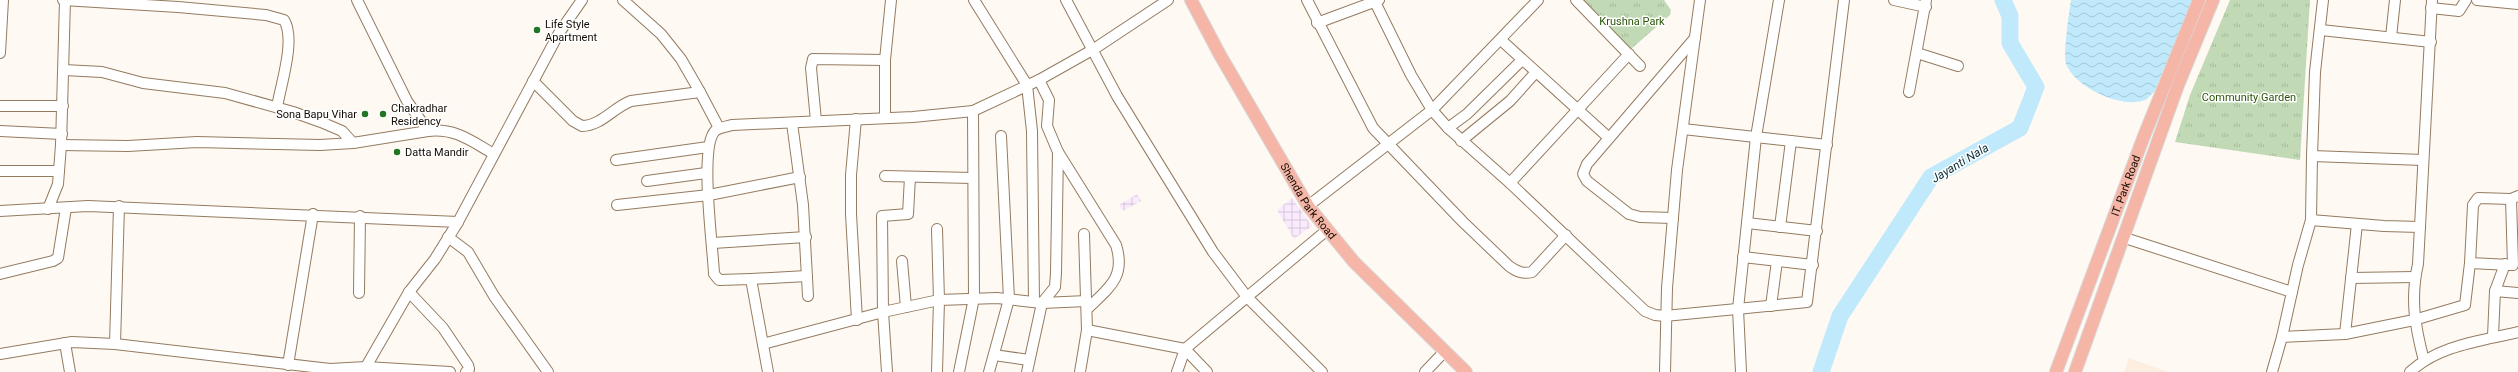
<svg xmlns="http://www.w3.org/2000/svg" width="2518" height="372" viewBox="0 0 2518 372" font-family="Roboto,sans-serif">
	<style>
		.industrial { fill: url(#industrial-grid) }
		.built { fill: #fcefe1 }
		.park { fill: url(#park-tufts) }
		.water { fill: url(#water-waves) }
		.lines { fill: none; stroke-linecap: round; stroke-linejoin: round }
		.river { stroke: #c0eafb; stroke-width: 17 }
		.minor-casing { stroke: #947b60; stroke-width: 12 }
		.major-casing { stroke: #d9d8d7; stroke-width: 14 }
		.minor { stroke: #fff; stroke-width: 10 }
		.major { stroke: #f5b5a7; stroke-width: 12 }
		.poi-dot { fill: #207623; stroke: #fff; stroke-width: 1.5 }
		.labels { text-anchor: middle; stroke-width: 3; stroke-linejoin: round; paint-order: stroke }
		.park-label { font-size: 11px; fill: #2b5608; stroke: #fff }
		.poi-label { font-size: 11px; fill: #130b03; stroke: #fff; text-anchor: start }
		.street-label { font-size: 11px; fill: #130b03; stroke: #fff }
		.water-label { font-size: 12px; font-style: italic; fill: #0b2e3a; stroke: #fff }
	</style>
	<defs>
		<pattern id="industrial-grid" width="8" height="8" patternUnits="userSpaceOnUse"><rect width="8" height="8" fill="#faeafd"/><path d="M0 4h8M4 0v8" fill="none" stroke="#d5c7d7"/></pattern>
		<pattern id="park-tufts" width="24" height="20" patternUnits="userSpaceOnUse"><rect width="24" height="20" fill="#c1dab5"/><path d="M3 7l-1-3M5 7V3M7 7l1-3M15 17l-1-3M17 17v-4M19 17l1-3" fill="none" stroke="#a5ba9a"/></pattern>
		<pattern id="water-waves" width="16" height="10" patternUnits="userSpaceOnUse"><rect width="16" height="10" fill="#c0eafb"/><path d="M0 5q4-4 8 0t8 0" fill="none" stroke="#a4c7d6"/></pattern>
	</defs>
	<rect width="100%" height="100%" fill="#fff9f3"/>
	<g class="industrial">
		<path d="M1137,194L1141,201L1123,211L1119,205Z"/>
		<path d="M1292,198L1312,226L1294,239L1277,210Z"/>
	</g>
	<path class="built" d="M2129,358L2168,372H2124Z"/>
	<g class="park">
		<path d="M1577,0H1664L1671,10L1670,15L1631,49Z"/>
		<path d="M2230,0H2310L2300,160L2175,142L2190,95Z"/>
	</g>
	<path class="water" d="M2071,0H2193L2154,92C2151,94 2148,99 2145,100C2121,109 2076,88 2066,64C2063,54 2069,13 2071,0Z"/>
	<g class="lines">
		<path class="river" d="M1821,372L1840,316L1931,177L2020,128L2036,87L2010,43V16L2003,0"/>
		<defs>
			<g id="minor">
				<path d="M63,0L178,7L266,15L284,20C296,39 281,84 277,107"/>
				<path d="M357,0L407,101L428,131C456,128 471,141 494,154"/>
				<path d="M623,0L661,34L681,59L700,92"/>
				<path d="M974,0L1027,85L1032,131L1034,302"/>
				<path d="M1066,0L1117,96L1213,252L1247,297L1322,372"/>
				<path d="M1307,0L1373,128L1463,222L1509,266C1517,272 1523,274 1532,272L1566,235"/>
				<path d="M1374,0L1411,75L1432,110L1448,128L1510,183L1645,311L1655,315L1665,316L1807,302L1844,0"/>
				<path d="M1576,0L1640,66"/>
				<path d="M1894,0L1926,7"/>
				<path d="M2323,0L2315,72L2312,156L2423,160"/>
				<path d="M2477,0L2518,4"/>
				<path d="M2431,8L2459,11L2466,0"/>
				<path d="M1317,23L1379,0"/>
				<path d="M2321,30L2431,42"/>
				<path d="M2391,37L2395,0"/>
				<path d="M1501,40L1609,138"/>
				<path d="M0,53L3,0"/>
				<path d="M1917,53L1958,66"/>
				<path d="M64,70L102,72L143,83L225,93L293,112L321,122L342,131L353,143"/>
				<path d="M533,81L573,121L582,126C601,126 614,107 631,101L700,92L719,128"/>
				<path d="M1909,92L1926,0"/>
				<path d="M0,106H63"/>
				<path d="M885,118V60L891,0"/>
				<path d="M856,119L851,175V214L857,320"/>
				<path d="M816,121L811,68L813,59L885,60"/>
				<path d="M792,123L803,205L808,296"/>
				<path d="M1448,128L1467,114L1522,60"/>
				<path d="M1683,129L1827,145"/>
				<path d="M0,131L62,134"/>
				<path d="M1461,141L1510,101L1536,72"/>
				<path d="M61,145L128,146L197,142L320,145L353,143L428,131"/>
				<path d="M1058,152L1116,245C1126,277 1109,288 1087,309"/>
				<path d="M616,160L708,147"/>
				<path d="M0,171H59"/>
				<path d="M885,176L973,178"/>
				<path d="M647,181L706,173"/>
				<path d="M1510,183L1629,54"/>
				<path d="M2511,199L2513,265"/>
				<path d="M617,205L709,195L800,177"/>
				<path d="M1308,206L1432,110L1538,0"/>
				<path d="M48,209L58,184L61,145L65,0"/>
				<path d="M0,211L88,206L458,222"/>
				<path d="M1673,218L1640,217L1629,214L1587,181L1583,174L1587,164L1695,38"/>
				<path d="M2311,220L2384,226L2420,227"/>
				<path d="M1747,223L1817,231"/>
				<path d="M1780,227L1791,141"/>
				<path d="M937,229L939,300L937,372"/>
				<path d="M448,237L468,252L494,296L548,372"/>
				<path d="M2125,238L2292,292"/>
				<path d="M713,243L806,237"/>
				<path d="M1743,257L1813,265"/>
				<path d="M902,261L906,307"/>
				<path d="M2470,263L2510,265"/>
				<path d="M0,274L53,261L58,258L66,208"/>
				<path d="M2351,278L2415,277"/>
				<path d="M751,279L807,276"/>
				<path d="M2495,291L2518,293"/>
				<path d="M409,292L443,328L468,365L469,369L466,372"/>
				<path d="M359,293L360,216"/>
				<path d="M1771,306L1777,261"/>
				<path d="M1087,330L1185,349L1207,372"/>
				<path d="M2345,334L2357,224"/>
				<path d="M2493,336L2495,291L2505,264"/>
				<path d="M2282,337L2298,265L2311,220L2312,156"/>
				<path d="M65,343L70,372"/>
				<path d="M115,344L119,206"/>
				<path d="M763,344L883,312L939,300L997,298L1042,303L1087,301"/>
				<path d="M0,354L72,342L115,344L330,369L366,367L450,372"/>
				<path d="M994,355L1029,360"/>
				<path d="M2424,361C2415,326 2410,299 2418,264L2432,0"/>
				<path d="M288,365L313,214"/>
				<path d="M363,372L409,292L435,259L458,222L559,33L582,0"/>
				<path d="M768,372L751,279L719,280L714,274C713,247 699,147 715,131C719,127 726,127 732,125L913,117L973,111L1039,80L1094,49L1168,0"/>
				<path d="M887,372L883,312L882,216L908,214L910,177"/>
				<path d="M959,372L974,298L973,111"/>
				<path d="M989,372L1009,299L1001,136"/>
				<path d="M1027,372L1042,303L1055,287L1056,273L1058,152L1047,126L1049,100L1039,80"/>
				<path d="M1080,372L1087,330L1084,234"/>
				<path d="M1177,372L1185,349L1327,230"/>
				<path d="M1425,372L1445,351"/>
				<path d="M1665,372L1667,288L1677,170L1700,0"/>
				<path d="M1741,372L1738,309L1743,261L1756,137L1779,0"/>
				<path d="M2272,372L2282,337L2345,334L2414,320L2465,305L2470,263L2473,205L2478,198L2511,199L2518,196"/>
				<path d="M2410,372C2439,345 2481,341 2518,332"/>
			</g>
			<g id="major">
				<path id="s1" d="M1191,0L1220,55L1308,206L1354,262L1466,372"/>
				<path id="s2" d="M2056,372L2144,136L2199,0"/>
				<path d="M2075,372L2178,85L2213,0"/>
			</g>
		</defs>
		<use href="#minor" class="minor-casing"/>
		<use href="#major" class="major-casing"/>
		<use href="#minor" class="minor"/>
		<use href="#major" class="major"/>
	</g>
	<g class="poi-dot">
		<circle cx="537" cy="30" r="4"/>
		<circle cx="365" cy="114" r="4"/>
		<circle cx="383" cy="114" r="4"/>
		<circle cx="397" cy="152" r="4"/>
	</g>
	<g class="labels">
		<g class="park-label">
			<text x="1632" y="25">Krushna Park</text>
			<text x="2249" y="101">Community Garden</text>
		</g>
		<g class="poi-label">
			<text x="545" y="28">Life Style<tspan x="545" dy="13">Apartment</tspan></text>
			<text x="391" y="112">Chakradhar<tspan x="391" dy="13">Residency</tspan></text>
			<text x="357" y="118" text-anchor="end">Sona Bapu Vihar</text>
			<text x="405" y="156">Datta Mandir</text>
		</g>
		<g class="street-label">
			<text dy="4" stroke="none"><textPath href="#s2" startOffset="199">IT. Park Road</textPath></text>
			<text dy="4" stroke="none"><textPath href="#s1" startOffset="233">Shenda Park Road</textPath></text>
		</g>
		<g class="water-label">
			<text transform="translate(1960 163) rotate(-31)" y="4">Jayanti Nala</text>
		</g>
	</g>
</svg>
